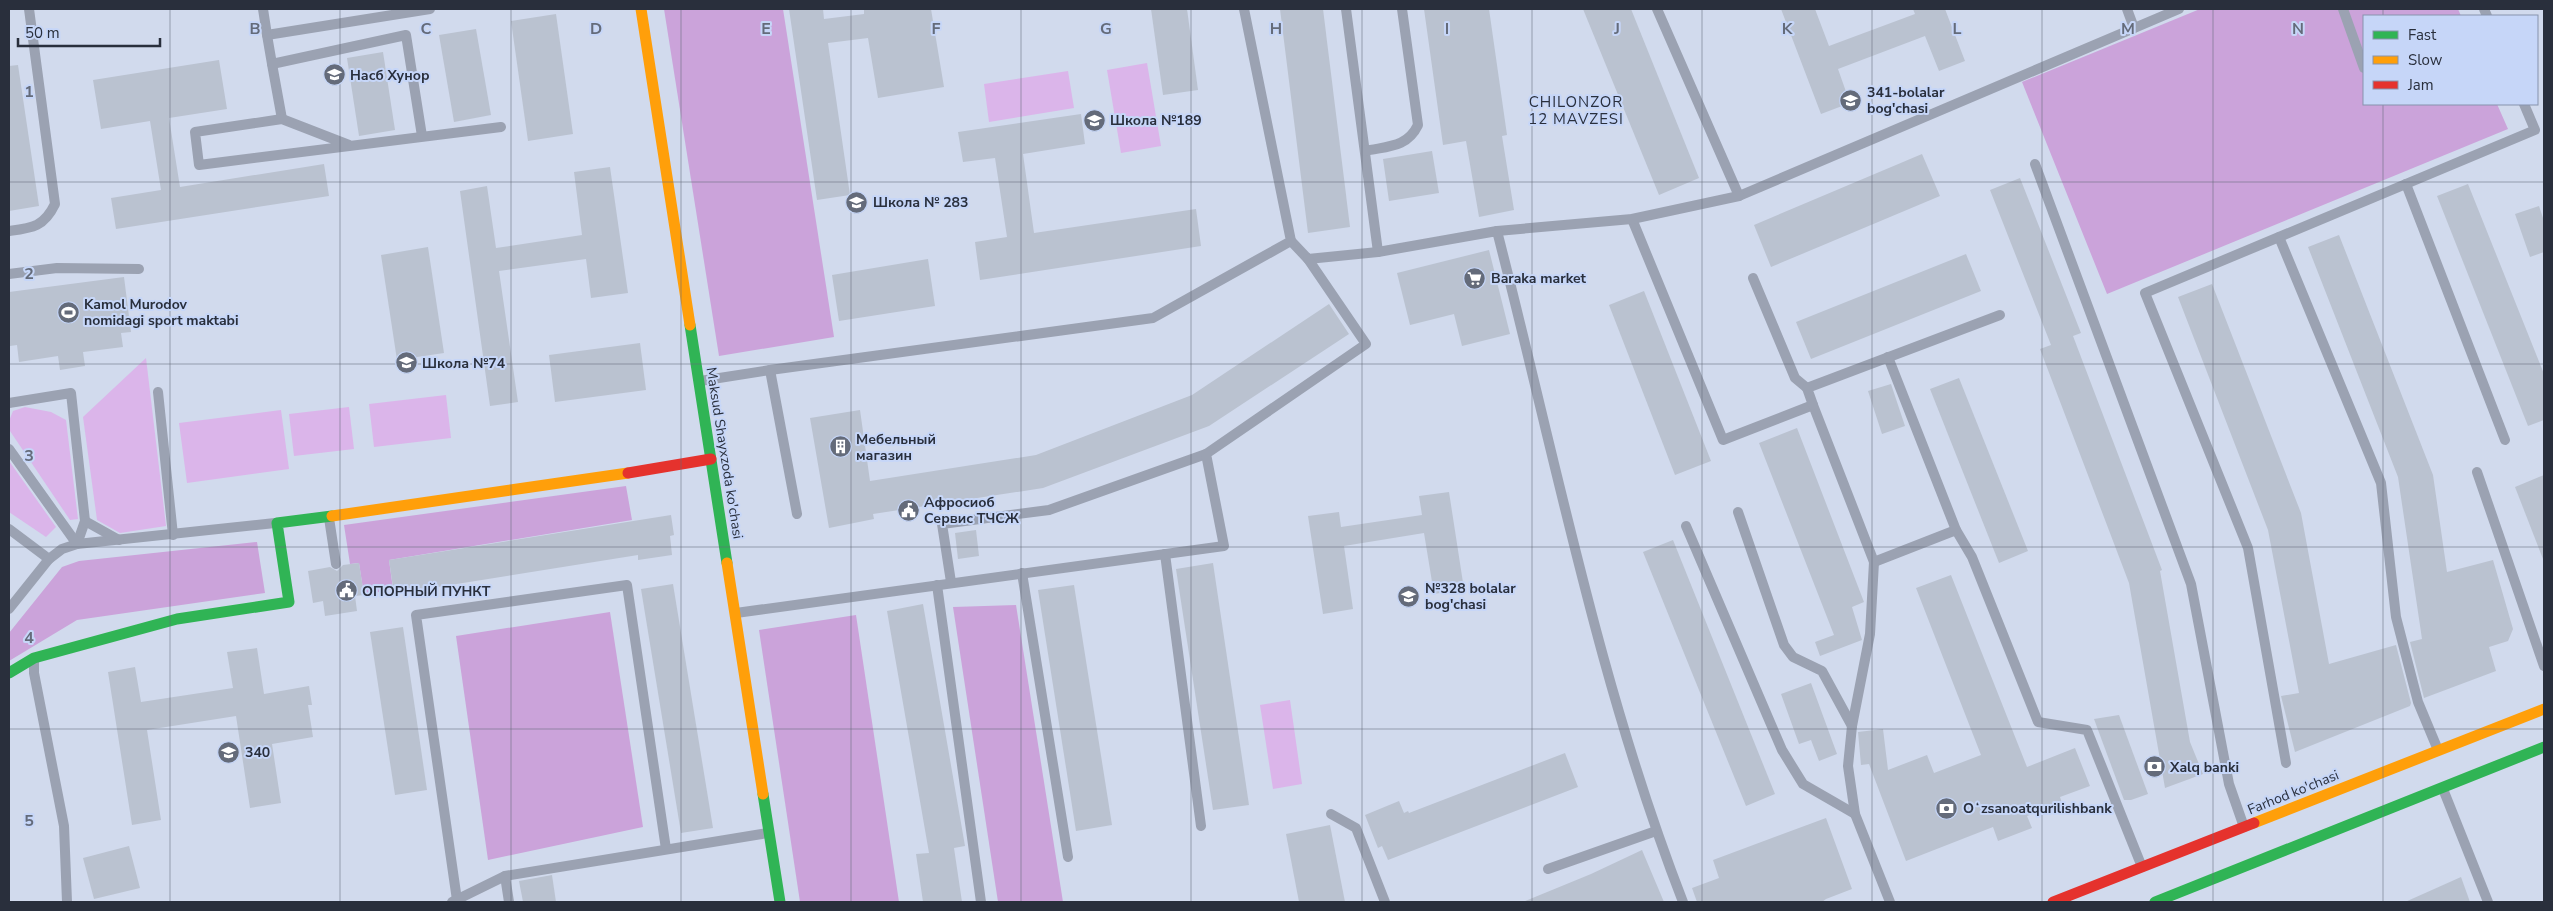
<svg xmlns="http://www.w3.org/2000/svg" width="2553" height="911" viewBox="0 0 2553 911" font-family="'Nunito Sans',sans-serif">
	<style>
		.green { fill: #dbb5ea }
		.forest { fill: #cba3da }
		.building { fill: #bac2d0 }
		.lines { fill: none; stroke-linecap: round; stroke-linejoin: round }
		.lane { stroke: #9ba2b2; stroke-width: 10 }
		.fast { stroke: #30b455; stroke-width: 11 }
		.slow { stroke: #ff9f0a; stroke-width: 11 }
		.jam { stroke: #e5322d; stroke-width: 11 }
		.grid { fill: none; stroke: #646b7a; stroke-width: 1; stroke-opacity: 0.55 }
		.labels { text-anchor: middle; stroke-width: 4; stroke-linejoin: round; paint-order: stroke }
		.poi-label { font-size: 14px; font-weight: bold; fill: #292f3c; stroke: #c6d6f8; text-anchor: start }
		.street-label { font-size: 14px; fill: #292f3c; stroke: #c6d6f8 }
		.neighbourhood-label { font-size: 15px; letter-spacing: 1px; fill: #292f3c; stroke: #c6d6f8 }
		.grid-label { font-size: 16px; text-anchor: middle; font-weight: bold; fill: #646b7a; stroke: #c6d6f8; stroke-width: 4; stroke-linejoin: round; paint-order: stroke }
	</style>
	<rect width="100%" height="100%" fill="#d1daed"/>
	<g class="green">
		<path d="M1147,63L1161,146L1121,153L1107,70Z"/>
		<path d="M1068,71L1074,108L989,122L984,84Z"/>
		<path d="M146,358L166,526L120,533L97,520L83,417Z"/>
		<path d="M446,395L451,438L374,447L369,404Z"/>
		<path d="M25,407L51,412L66,420L78,519L70,520L10,431L9,421L13,411Z"/>
		<path d="M349,407L354,449L294,456L289,414Z"/>
		<path d="M281,410L289,469L187,483L179,423Z"/>
		<path d="M9,461L56,527L46,537L9,512Z"/>
		<path d="M1290,700L1302,784L1273,789L1260,705Z"/>
	</g>
	<g class="forest">
		<path d="M664,9H783L834,337L719,356Z"/>
		<path d="M2200,9H2458L2461,16H2364V104H2497L2508,129L2107,294L2022,82Z"/>
		<path d="M626,486L632,520L389,560L393,589L364,595L359,563L350,564L344,525Z"/>
		<path d="M257,542L265,593L77,620L9,661V633L62,567L79,561Z"/>
		<path d="M1016,605L1063,902H998L953,607Z"/>
		<path d="M610,612L643,827L488,860L456,636Z"/>
		<path d="M856,615L899,902H800L759,630Z"/>
	</g>
	<g class="building">
		<path d="M789,9H823L824,19L864,14V9H931L944,87L878,98L868,38L828,43L850,195L817,200Z"/>
		<path d="M1151,9H1187L1198,90L1163,95Z"/>
		<path d="M1280,9H1323L1350,227L1308,233Z"/>
		<path d="M1424,9H1489L1507,135L1502,136L1514,210L1479,217L1466,141L1443,145Z"/>
		<path d="M1583,9H1631L1699,178L1659,195Z"/>
		<path d="M1781,9H1815L1829,46L1915,14L1913,9H1945L1965,61L1939,71L1925,36L1838,69L1850,103L1821,114Z"/>
		<path d="M556,14L573,134L528,141L511,21Z"/>
		<path d="M476,29L491,115L454,122L439,35Z"/>
		<path d="M383,52L395,130L359,136L347,58Z"/>
		<path d="M219,60L227,109L169,118L180,187L324,164L329,196L116,229L111,198L161,190L150,121L101,129L93,80Z"/>
		<path d="M18,65L39,206L9,211V66Z"/>
		<path d="M1081,114L1085,144L1023,154L1034,233L1196,209L1201,246L980,280L975,242L1007,237L995,158L963,162L958,132Z"/>
		<path d="M1432,151L1439,193L1389,201L1383,159Z"/>
		<path d="M1922,154L1940,196L1771,267L1754,225Z"/>
		<path d="M610,167L628,293L591,298L586,259L499,271L518,402L490,406L460,191L487,186L496,248L582,235L574,172Z"/>
		<path d="M2020,178L2081,333L2073,336L2162,570L2160,571L2190,742L2203,774L2165,788L2129,583L2040,349L2051,345L1990,190Z"/>
		<path d="M2468,184L2544,374V420L2528,426L2437,196Z"/>
		<path d="M2539,206L2544,221V252L2530,257L2515,214Z"/>
		<path d="M2339,235L2433,475L2447,572L2493,560L2513,629L2508,641L2489,647L2496,671L2424,698L2410,642L2422,639L2398,477L2308,247Z"/>
		<path d="M428,247L444,353L397,360L381,255Z"/>
		<path d="M1489,250L1510,334L1462,346L1454,314L1410,325L1397,273Z"/>
		<path d="M1966,254L1981,291L1811,359L1796,322Z"/>
		<path d="M928,259L935,306L839,321L832,275Z"/>
		<path d="M124,277L131,332L121,333L123,347L83,352L85,366L60,370L58,356L19,362L17,345L10,346L9,292Z"/>
		<path d="M2212,284L2301,513L2329,664L2396,645L2411,703L2410,706L2295,752L2281,696L2299,693L2268,530L2178,297Z"/>
		<path d="M1644,291L1711,461L1675,475L1609,305Z"/>
		<path d="M1329,304L1349,334L1209,426L1043,488L873,514L874,519L829,528L810,418L860,410L870,481L1036,455L1192,395Z"/>
		<path d="M640,343L646,390L555,402L549,355Z"/>
		<path d="M1959,378L2028,551L1999,563L1930,389Z"/>
		<path d="M1891,384L1905,426L1882,434L1868,391Z"/>
		<path d="M1797,428L1864,602L1852,607L1862,640L1820,656L1815,642L1834,635L1759,443Z"/>
		<path d="M2544,475V559H2543L2515,487Z"/>
		<path d="M1449,492L1464,589L1434,594L1424,533L1344,546L1353,609L1323,614L1308,516L1339,512L1341,527L1422,515L1419,496Z"/>
		<path d="M671,515L674,535L670,536L672,555L638,560V555L394,594L389,560Z"/>
		<path d="M976,530L979,556L958,559L955,533Z"/>
		<path d="M1673,540L1775,794L1746,806L1643,552Z"/>
		<path d="M359,563L364,595L355,596L357,611L325,616L323,601L313,603L308,571L330,567L337,571L343,565Z"/>
		<path d="M1213,563L1249,805L1213,810L1176,569Z"/>
		<path d="M1951,575L2027,767L2075,748L2090,786L2060,797L2062,803L2027,816L2032,828L1998,841L1993,827L1906,861L1869,764L1861,765L1858,732L1883,729L1888,770L1927,755L1934,773L1981,755L1916,588Z"/>
		<path d="M673,584L713,828L681,833L641,589Z"/>
		<path d="M1074,585L1112,825L1076,831L1038,590Z"/>
		<path d="M923,604L965,846L954,848L962,902H923L916,854L929,853L887,611Z"/>
		<path d="M403,627L427,790L395,795L370,632Z"/>
		<path d="M257,648L264,694L309,686L312,705H308L313,737L272,744L281,803L250,808L236,716L147,730L161,820L132,825L108,672L135,667L141,702L233,688L227,652Z"/>
		<path d="M1811,683L1837,754L1819,761L1811,740L1799,744L1781,694Z"/>
		<path d="M2119,715L2148,794L2131,800H2124L2094,719Z"/>
		<path d="M1565,753L1578,787L1388,860L1382,846L1378,848L1365,815L1399,801L1404,813L1408,811L1409,813Z"/>
		<path d="M1826,818L1852,889L1826,899L1822,902H1697L1692,888L1719,878L1713,860Z"/>
		<path d="M1330,825L1345,902H1299L1286,834Z"/>
		<path d="M129,846L140,888L94,899L83,858Z"/>
		<path d="M1642,850L1664,902H1523L1591,874Z"/>
		<path d="M552,875L556,902H523L519,881Z"/>
		<path d="M2461,877L2470,902H2405Z"/>
	</g>
	<g class="lines">
		<g class="lane">
			<path d="M263,9L267,35L430,9"/>
			<path d="M1346,9L1378,252"/>
			<path d="M1657,9L1739,196L2179,9"/>
			<path d="M2127,9L2134,28"/>
			<path d="M2343,9L2364,68"/>
			<path d="M2484,9L2487,16"/>
			<path d="M267,35L272,64"/>
			<path d="M282,119L272,64L406,35L422,136"/>
			<path d="M349,145L282,119L195,132L199,165L501,127"/>
			<path d="M1365,151C1387,146 1407,148 1418,125L1402,9"/>
			<path d="M2035,164L2191,584L2229,784L2244,827"/>
			<path d="M2406,184L2505,440"/>
			<path d="M1632,219L1723,440L1813,405L1874,562L1956,530L1972,557L2038,722L2087,730L2142,867"/>
			<path d="M9,231C32,228 44,227 55,204L29,9"/>
			<path d="M1497,231L1632,219L1739,196"/>
			<path d="M2279,237L2381,483L2396,617L2418,702L2438,750"/>
			<path d="M1291,241L1308,259L1378,252L1497,231C1555,456 1599,686 1683,902"/>
			<path d="M9,274L57,268L139,269"/>
			<path d="M1753,278L1795,378L1807,388"/>
			<path d="M1888,357L1956,530"/>
			<path d="M770,370L797,514"/>
			<path d="M700,381L770,370L1153,318L1291,241L1244,9"/>
			<path d="M158,392L173,535"/>
			<path d="M9,403L71,393L85,521L77,544L62,549L49,559L9,529"/>
			<path d="M1813,405L1807,388L2000,315"/>
			<path d="M9,449L77,544L275,523"/>
			<path d="M2477,472L2544,666"/>
			<path d="M1738,512L1784,645L1793,657L1822,671L1852,726"/>
			<path d="M329,518L336,564"/>
			<path d="M85,521L119,540"/>
			<path d="M1686,526L1782,750L1803,784L1855,814"/>
			<path d="M1165,554L1201,826"/>
			<path d="M1874,562L1870,634L1852,726L1848,766L1855,814L1890,902"/>
			<path d="M1022,573L1068,857"/>
			<path d="M951,582L942,524L1049,510L1206,454"/>
			<path d="M937,585L981,902"/>
			<path d="M9,609L49,559"/>
			<path d="M736,613L1224,546L1206,454L1366,344L1308,259"/>
			<path d="M34,661V673L64,826L67,902"/>
			<path d="M2286,763L2248,548L2145,293L2535,130L2524,104"/>
			<path d="M2443,789L2488,902"/>
			<path d="M1331,814L1356,828L1385,902"/>
			<path d="M1548,869L1656,831"/>
			<path d="M505,876L509,902"/>
			<path d="M457,900L416,615L627,585L666,849"/>
			<path d="M452,902L505,876L768,833"/>
		</g>
		<g class="fast">
			<path d="M690,325L727,563"/>
			<path d="M9,673L34,658L177,619L289,602L277,523L332,516"/>
			<path d="M763,794L780,902"/>
			<path d="M2155,902L2544,747"/>
		</g>
		<g class="slow">
			<path d="M641,9L690,325"/>
			<path d="M332,516L628,473"/>
			<path d="M727,563L763,794"/>
			<path d="M2254,823L2544,709"/>
		</g>
		<g class="jam">
			<path d="M628,473L711,459"/>
			<path d="M2053,902L2254,823"/>
		</g>
	</g>
	<path class="grid" d="M170,9V902M340,9V902M511,9V902M681,9V902M851,9V902M1021,9V902M1191,9V902M1362,9V902M1532,9V902M1702,9V902M1872,9V902M2042,9V902M2213,9V902M2383,9V16M2383,104V902M9,182H2544M9,364H2544M9,547H2544M9,729H2544"/>
	<defs>
		<symbol id="university-disc" viewBox="-11 -11 22 22"><circle r="9.5" fill="#646b7a" stroke="#c6d6f8"/><path d="M0-5L7-2L0 1L-7-2ZM-4 1L0 2.5L4 1V4Q0 6-4 4Z" fill="#fff"/></symbol>
		<symbol id="school-disc" viewBox="-11 -11 22 22"><circle r="9.5" fill="#646b7a" stroke="#c6d6f8"/><path d="M0-5L7-2L0 1L-7-2ZM-4 1L0 2.5L4 1V4Q0 6-4 4Z" fill="#fff"/></symbol>
		<symbol id="supermarket-disc" viewBox="-11 -11 22 22"><circle r="9.5" fill="#646b7a" stroke="#c6d6f8"/><path d="M-6-5.5h2.5l.6 2H6L4.5 2H-2.5L-4.4-4H-6ZM-1.5 3.2a1.3 1.3 0 1 0 .1 0ZM3 3.2a1.3 1.3 0 1 0 .1 0Z" fill="#fff"/></symbol>
		<symbol id="stadium-disc" viewBox="-11 -11 22 22"><circle r="9.5" fill="#646b7a" stroke="#c6d6f8"/><path d="M0-5a6.5 5 0 1 0 0 10a6.5 5 0 1 0 0-10ZM-3.5-1.8h7v3.6h-7Z" fill="#fff"/></symbol>
		<symbol id="building-disc" viewBox="-11 -11 22 22"><circle r="9.5" fill="#646b7a" stroke="#c6d6f8"/><path d="M-4-6H4V6H1V3H-1V6H-4ZM-2.5-4.3h1.7v1.8h-1.7ZM.8-4.3h1.7v1.8H.8ZM-2.5-1h1.7V.8h-1.7ZM.8-1h1.7V.8H.8Z" fill="#fff"/></symbol>
		<symbol id="civic-disc" viewBox="-11 -11 22 22"><circle r="9.5" fill="#646b7a" stroke="#c6d6f8"/><path d="M-.6-6.5H3V-4.5H.6V-3L4-1V1h2V6H-6V1h2V-1L-.6-3ZM-1.2 2.5V6h2.4V2.5Z" fill="#fff"/></symbol>
		<symbol id="bank-disc" viewBox="-11 -11 22 22"><circle r="9.5" fill="#646b7a" stroke="#c6d6f8"/><path d="M-6-4H6V4H-6ZM0-2.3a2.3 2.3 0 1 0 0 4.6a2.3 2.3 0 1 0 0-4.6Z" fill="#fff"/></symbol>
	</defs>
	<g fill-rule="evenodd">
		<use href="#university-disc" x="322" y="62" width="25" height="25"/>
		<use href="#school-disc" x="1838" y="88" width="25" height="25"/>
		<use href="#school-disc" x="1082" y="108" width="25" height="25"/>
		<use href="#school-disc" x="844" y="190" width="25" height="25"/>
		<use href="#supermarket-disc" x="1462" y="266" width="25" height="25"/>
		<use href="#stadium-disc" x="56" y="300" width="25" height="25"/>
		<use href="#school-disc" x="394" y="350" width="25" height="25"/>
		<use href="#building-disc" x="828" y="434" width="25" height="25"/>
		<use href="#civic-disc" x="896" y="498" width="25" height="25"/>
		<use href="#civic-disc" x="334" y="578" width="25" height="25"/>
		<use href="#school-disc" x="1396" y="584" width="25" height="25"/>
		<use href="#school-disc" x="216" y="740" width="25" height="25"/>
		<use href="#bank-disc" x="2142" y="754" width="25" height="25"/>
		<use href="#bank-disc" x="1934" y="796" width="25" height="25"/>
	</g>
	<g class="labels">
		<g class="poi-label">
			<text x="350" y="80">Насб Хунор</text>
			<text x="1867" y="97">341-bolalar<tspan x="1867" dy="16">bog'chasi</tspan></text>
			<text x="1110" y="125">Школа №189</text>
			<text x="873" y="207">Школа № 283</text>
			<text x="1491" y="283">Baraka market</text>
			<text x="84" y="309">Kamol Murodov<tspan x="84" dy="16">nomidagi sport maktabi</tspan></text>
			<text x="422" y="368">Школа №74</text>
			<text x="856" y="444">Мебельный<tspan x="856" dy="16">магазин</tspan></text>
			<text x="924" y="507">Афросиоб<tspan x="924" dy="16">Сервис ТЧСЖ</tspan></text>
			<text x="1425" y="593">№328 bolalar<tspan x="1425" dy="16">bog'chasi</tspan></text>
			<text x="362" y="596">ОПОРНЫЙ ПУНКТ</text>
			<text x="245" y="757">340</text>
			<text x="2170" y="772">Xalq banki</text>
			<text x="1963" y="813">Oʻzsanoatqurilishbank</text>
		</g>
		<g class="street-label">
			<text transform="translate(725 453) rotate(81)" y="5">Maksud Shayxzoda ko'chasi</text>
			<text transform="translate(2293 792) rotate(-22)" y="5">Farhod ko'chasi</text>
		</g>
		<g class="neighbourhood-label">
			<text x="1576" y="107">CHILONZOR<tspan x="1576" dy="17">12 MAVZESI</tspan></text>
		</g>
	</g>
	<g class="grid-label">
		<text x="255" y="34">B</text>
		<text x="426" y="34">C</text>
		<text x="596" y="34">D</text>
		<text x="766" y="34">E</text>
		<text x="936" y="34">F</text>
		<text x="1106" y="34">G</text>
		<text x="1276" y="34">H</text>
		<text x="1447" y="34">I</text>
		<text x="1617" y="34">J</text>
		<text x="1787" y="34">K</text>
		<text x="1957" y="34">L</text>
		<text x="2128" y="34">M</text>
		<text x="2298" y="34">N</text>
		<text x="29" y="97">1</text>
		<text x="29" y="279">2</text>
		<text x="29" y="461">3</text>
		<text x="29" y="643">4</text>
		<text x="29" y="826">5</text>
	</g>
	<rect width="2553" height="911" fill="none" stroke="#292f3c" stroke-width="20"/>
	<rect x="2363" y="15" width="175" height="90" fill="#c6d6f8" stroke="#8793ad"/>
	<rect x="2373" y="31" width="25" height="8" fill="#30b455" stroke="#8793ad"/>
	<text x="2408" y="40" font-size="15" fill="#292f3c">Fast</text>
	<rect x="2373" y="56" width="25" height="8" fill="#ff9f0a" stroke="#8793ad"/>
	<text x="2408" y="65" font-size="15" fill="#292f3c">Slow</text>
	<rect x="2373" y="81" width="25" height="8" fill="#e5322d" stroke="#8793ad"/>
	<text x="2408" y="90" font-size="15" fill="#292f3c">Jam</text>
	<path d="M18 38v8h142v-8" fill="none" stroke="#292f3c" stroke-width="2.5"/>
	<text x="25" y="38" font-size="15" fill="#292f3c" stroke="#c6d6f8" stroke-width="4" paint-order="stroke">50 m</text>
</svg>
